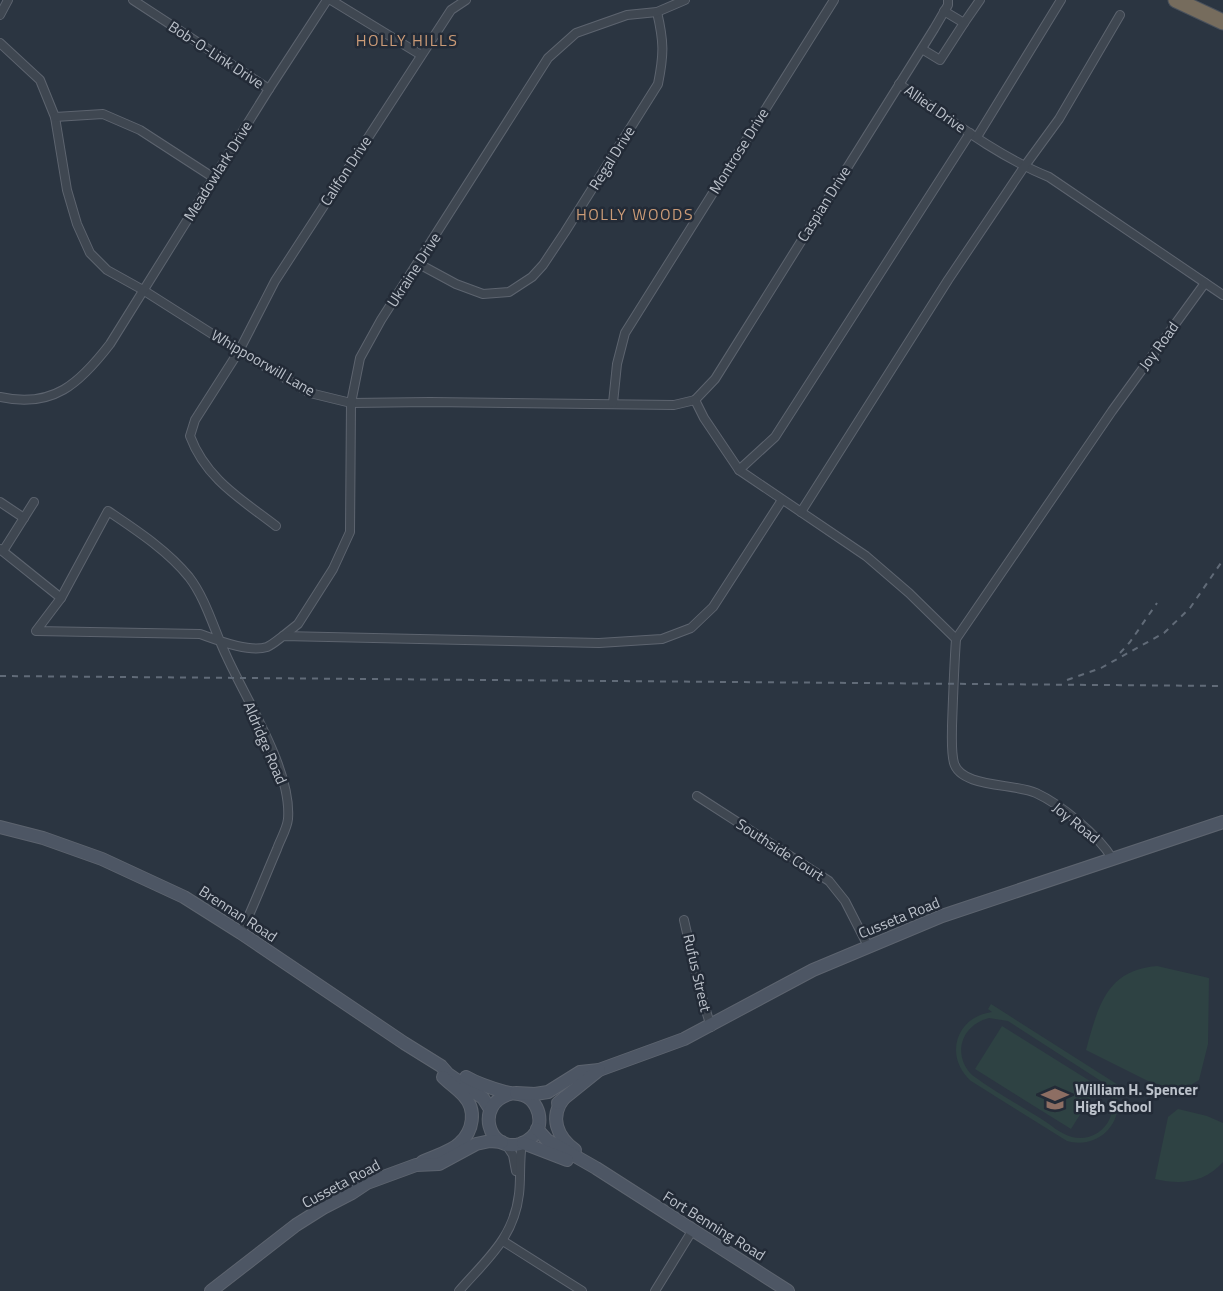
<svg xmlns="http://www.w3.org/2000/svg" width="1223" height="1291" viewBox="0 0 1223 1291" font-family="'Titillium Web',sans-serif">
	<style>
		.green { fill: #2e4243; fill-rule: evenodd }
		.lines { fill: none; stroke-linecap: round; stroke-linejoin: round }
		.street-casing { stroke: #5d646f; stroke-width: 10 }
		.secondary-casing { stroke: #5d646f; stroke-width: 14 }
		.highway-casing { stroke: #49515c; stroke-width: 17 }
		.street { stroke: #3f4751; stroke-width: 8 }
		.secondary { stroke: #4d5664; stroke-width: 12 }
		.highway { stroke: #766c5d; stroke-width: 15 }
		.rail { stroke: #616b78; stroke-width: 2; stroke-dasharray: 6 6; stroke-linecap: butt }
		.labels { text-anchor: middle; stroke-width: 5; stroke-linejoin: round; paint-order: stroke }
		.street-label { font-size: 15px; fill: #bcc2cb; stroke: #232b37 }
		.poi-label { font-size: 15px; font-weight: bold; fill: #bcc2cb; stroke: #232b37; text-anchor: start }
		.neighbourhood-label { font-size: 16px; letter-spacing: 1.5px; fill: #cb9b77; stroke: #232b37 }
	</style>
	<rect width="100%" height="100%" fill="#2b3541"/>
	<g class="green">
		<path d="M1157,966L1209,978L1208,1044L1199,1080L1181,1091L1148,1081L1086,1050C1098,1007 1106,970 1157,966Z"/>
		<path d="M991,1004L1123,1088L1121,1092L1115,1090C1127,1122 1098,1150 1067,1141L971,1081C944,1057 955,1017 992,1012L988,1009ZM989,1018L1008,1021L1104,1083C1112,1093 1115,1105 1110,1118C1104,1133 1087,1141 1072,1137C1060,1134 1050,1124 1040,1118C1017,1104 994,1091 972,1075C952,1055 961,1025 989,1018Z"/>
		<path d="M1002,1026L1098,1086L1071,1129L975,1069Z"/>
		<path d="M1178,1109L1207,1116L1223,1123V1162C1204,1183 1181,1185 1155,1179L1168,1117Z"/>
	</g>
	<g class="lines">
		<defs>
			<g id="street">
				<path d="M133,0L269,89"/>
				<path d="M331,0L421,55"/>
				<path d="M0,15L8,0"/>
				<path d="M964,23L980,0"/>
				<path d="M0,43L40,80L55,117L67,190L77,224L90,253L107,270L143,290L239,351L310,393L351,403L430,402L674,405L695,400"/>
				<path d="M922,49L940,60L964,23L944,11"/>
				<path d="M899,84C947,117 995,155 1049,177L1223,295"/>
				<path d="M55,117L103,114L140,130L214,178"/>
				<path d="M977,137L1061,0"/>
				<path d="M419,264L456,284L483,294L509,292L532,277L543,265L565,232L658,84C664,54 664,42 657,12"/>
				<path d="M0,397C53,409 80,383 110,344L269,89L327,0"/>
				<path d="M695,400L715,379L934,29L948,5V0"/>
				<path d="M695,400L704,418L739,470L866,556L909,593L956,639"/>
				<path d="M613,403L617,364L625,333L834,0"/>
				<path d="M739,470L775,437L970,133"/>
				<path d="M0,502L24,518"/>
				<path d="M801,512L948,280L1024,167L1059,119L1120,15"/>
				<path d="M276,526C241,499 206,479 190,436L195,420L239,351L275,281L451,10L466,0"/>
				<path d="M0,549L61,598"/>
				<path d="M3,551L34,502"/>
				<path d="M283,636L298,624L333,569L350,532L351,403L360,358L381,320L548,58L576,33L627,15L657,12L685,0"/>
				<path d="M697,796L829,881L845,901L868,946"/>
				<path d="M1112,858C1098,835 1060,804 1036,793C1014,783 961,788 954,763C951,752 952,738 952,726C953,697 954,668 956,639L1112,411L1205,283"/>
				<path d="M684,920L701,994L711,1027"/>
				<path d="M241,933C254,905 265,877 277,849C280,840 287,829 288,819C292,770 246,700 226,655C214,630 206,599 189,577C167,550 136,530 108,511L61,598L36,631L200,634C217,640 249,653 267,647C272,645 279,639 283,636L599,643L662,639L691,628L713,607L782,500"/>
				<path d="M505,1143L513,1155L516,1171"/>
				<path d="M503,1241L582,1291"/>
				<path d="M459,1291C486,1260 514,1238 519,1194C521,1178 519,1160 522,1143"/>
				<path d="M655,1291L692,1231"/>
			</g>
			<g id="secondary">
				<path d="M0,827L43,838L102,859L184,897L241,933L404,1043L441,1066L448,1074L483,1098L490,1109"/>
				<path d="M466,1077C478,1084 491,1088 505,1092C511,1094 517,1093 523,1095C535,1099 541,1113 539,1125C537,1134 529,1141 520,1144C488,1153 474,1104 510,1094"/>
				<path d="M516,1093L535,1094L548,1092L580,1072L599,1070L684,1039L813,970L942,916L1223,822"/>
				<path d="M564,1098C549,1117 557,1137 575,1150"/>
				<path d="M558,1103L599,1070"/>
				<path d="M537,1129L547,1140L596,1168L788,1291"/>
				<path d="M523,1143L567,1160"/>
				<path d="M422,1162C434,1156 451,1152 460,1143C473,1131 477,1110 464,1096C458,1089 450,1084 443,1077"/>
				<path d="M211,1291L296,1225L323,1208L352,1193L367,1183L416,1165L439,1164L476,1144L490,1141L502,1142"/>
			</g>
			<path id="highway" d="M1176,0L1223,22"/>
		</defs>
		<use href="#street" class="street-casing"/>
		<use href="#secondary" class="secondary-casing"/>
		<use href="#highway" class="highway-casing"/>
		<use href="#street" class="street"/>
		<use href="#secondary" class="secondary"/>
		<use href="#highway" class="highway"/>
		<g class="rail">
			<path d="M1120,653L1130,642L1157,603"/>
			<path d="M0,676L1223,686"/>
			<path d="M1067,680L1101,668L1164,633L1190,608L1223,560"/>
		</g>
	</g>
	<defs>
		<symbol id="school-bare" viewBox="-9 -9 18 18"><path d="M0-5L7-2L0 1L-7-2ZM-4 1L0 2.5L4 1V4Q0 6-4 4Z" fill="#8d6e63" stroke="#232b37" stroke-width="2.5" paint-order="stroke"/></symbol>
	</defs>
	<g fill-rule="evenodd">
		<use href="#school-bare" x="1036" y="1080" width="38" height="38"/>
	</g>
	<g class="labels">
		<g class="street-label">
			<text transform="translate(216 55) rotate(33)" y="5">Bob-O-Link Drive</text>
			<text transform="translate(935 109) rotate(35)" y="5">Allied Drive</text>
			<text transform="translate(739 151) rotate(-58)" y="5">Montrose Drive</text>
			<text transform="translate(612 158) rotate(-58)" y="5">Regal Drive</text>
			<text transform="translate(218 171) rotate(-58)" y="5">Meadowlark Drive</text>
			<text transform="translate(346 171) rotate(-57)" y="5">Califon Drive</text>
			<text transform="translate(824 204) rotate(-58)" y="5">Caspian Drive</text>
			<text transform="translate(414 270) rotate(-57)" y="5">Ukraine Drive</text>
			<text transform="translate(1159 346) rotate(-54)" y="5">Joy Road</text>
			<text transform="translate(263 363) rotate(30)" y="5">Whippoorwill Lane</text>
			<text transform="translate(265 743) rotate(67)" y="5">Aldridge Road</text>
			<text transform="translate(1076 823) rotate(39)" y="5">Joy Road</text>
			<text transform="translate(780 850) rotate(33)" y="5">Southside Court</text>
			<text transform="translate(238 914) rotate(33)" y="5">Brennan Road</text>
			<text transform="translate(899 918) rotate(-22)" y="5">Cusseta Road</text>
			<text transform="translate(697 973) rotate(77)" y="5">Rufus Street</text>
			<text transform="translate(341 1184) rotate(-28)" y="5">Cusseta Road</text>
			<text transform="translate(714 1226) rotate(32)" y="5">Fort Benning Road</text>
		</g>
		<g class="poi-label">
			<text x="1075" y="1095">William H. Spencer<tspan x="1075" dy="17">High School</tspan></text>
		</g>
		<g class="neighbourhood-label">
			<text x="407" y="46">HOLLY HILLS</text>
			<text x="635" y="220">HOLLY WOODS</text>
		</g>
	</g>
</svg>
